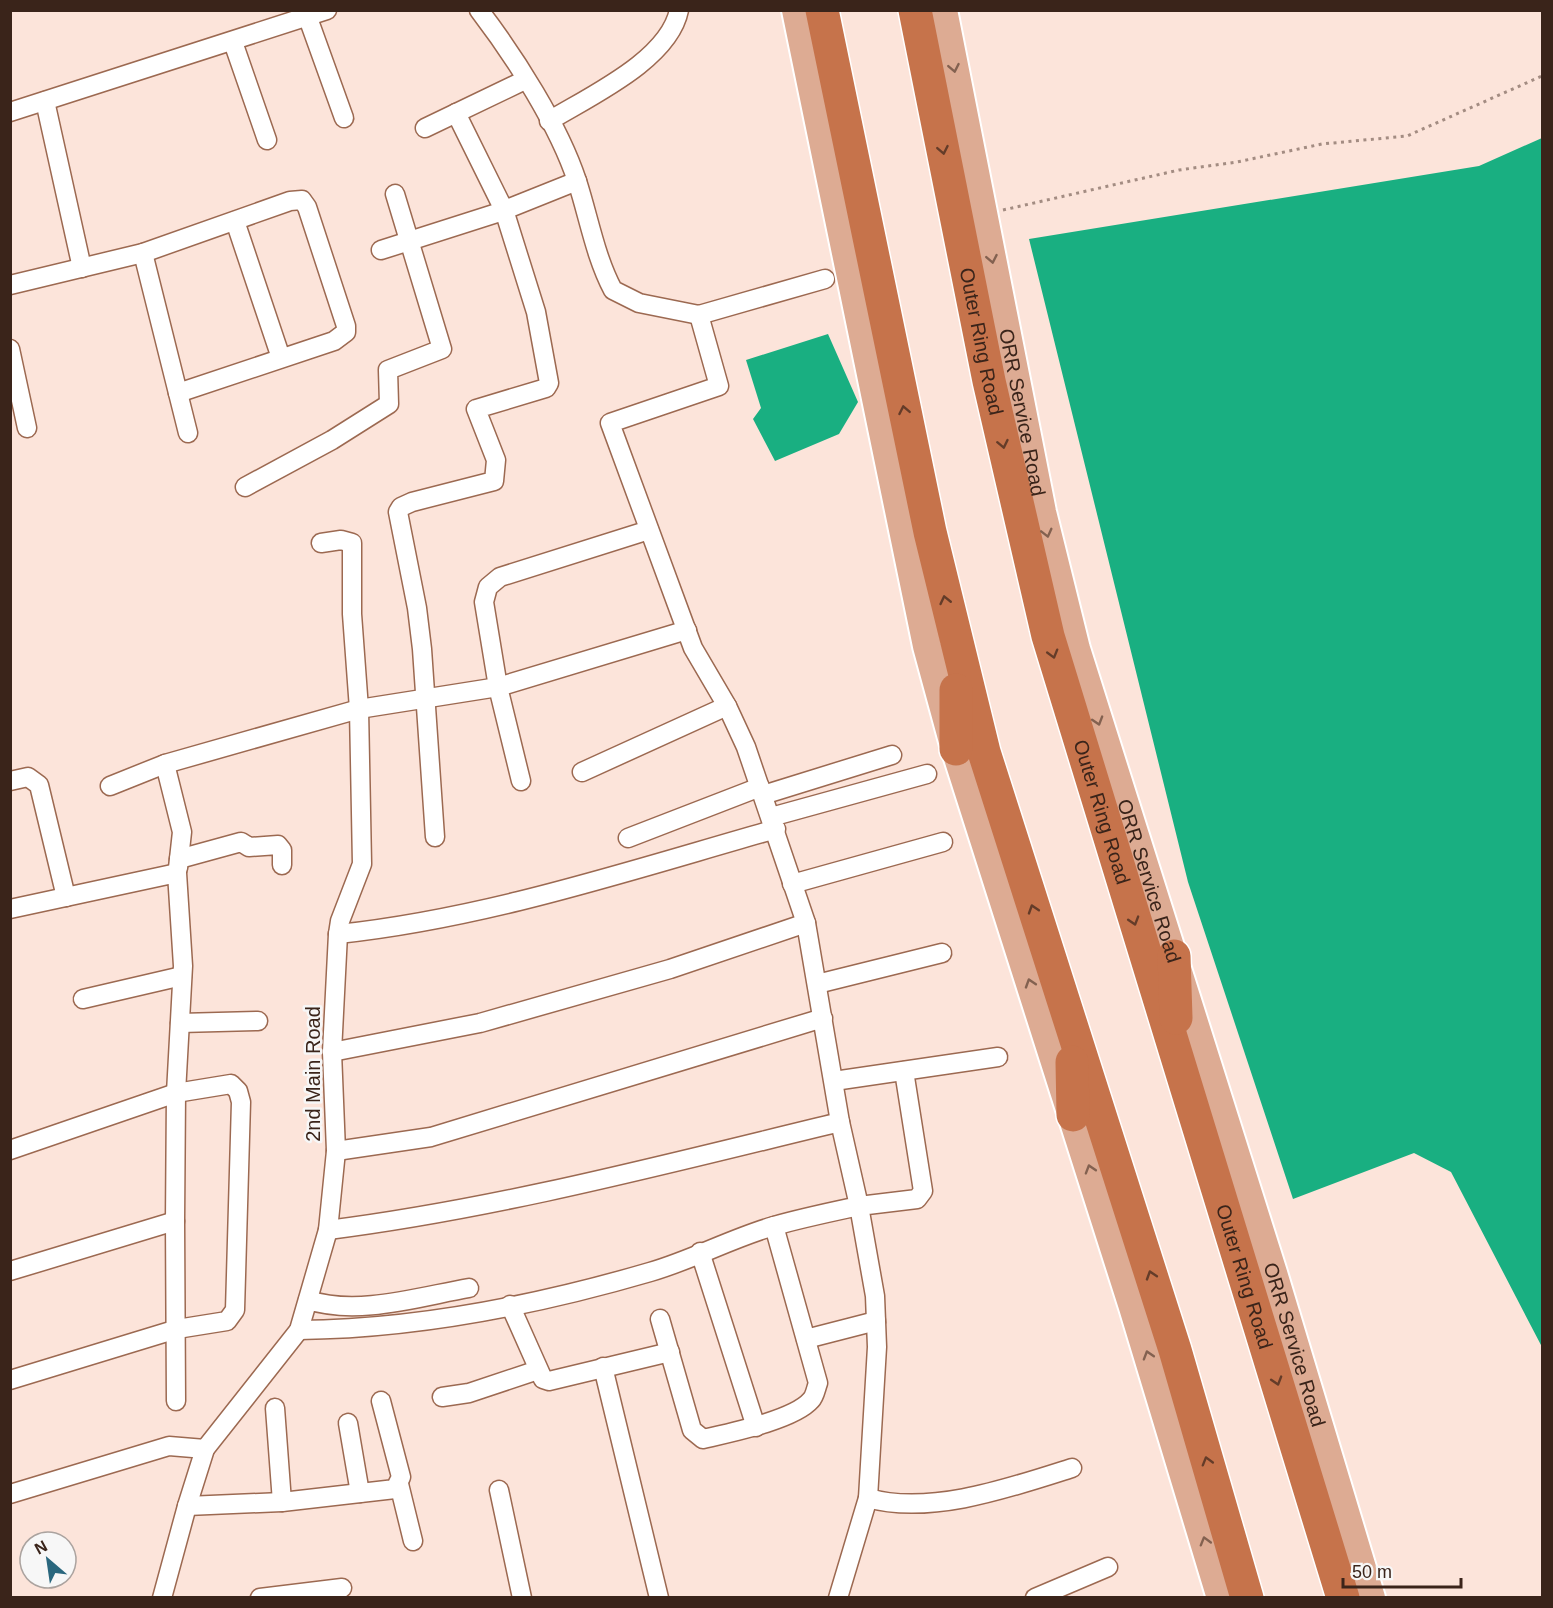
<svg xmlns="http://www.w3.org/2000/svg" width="1553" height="1608" viewBox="0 0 1553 1608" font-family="Helvetica,sans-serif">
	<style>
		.water { fill: #19af81 }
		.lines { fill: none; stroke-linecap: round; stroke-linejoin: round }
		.minor-casing { stroke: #9c6951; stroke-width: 21 }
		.primary-casing { stroke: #fff; stroke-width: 32 }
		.motorway-casing { stroke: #fff; stroke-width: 36 }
		.path { stroke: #a38c82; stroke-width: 3; stroke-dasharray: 3 4.5; stroke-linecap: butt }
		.minor { stroke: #fff; stroke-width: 18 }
		.primary { stroke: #ddab93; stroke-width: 28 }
		.motorway { stroke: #c6734b; stroke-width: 33 }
		.oneway { stroke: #836150 }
		.oneway2 { stroke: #643c29 }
		.labels { text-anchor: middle; stroke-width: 5; stroke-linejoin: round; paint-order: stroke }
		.street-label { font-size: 20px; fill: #3a241a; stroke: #f7f7f7 }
	</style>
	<rect width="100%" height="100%" fill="#fce4da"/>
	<g class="water">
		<path d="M1542,138V1347L1451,1172L1414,1153L1293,1199L1188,882L1029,239L1479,166Z"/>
		<path d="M828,334L858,402L839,434L775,461L753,419L761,408L746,360Z"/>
	</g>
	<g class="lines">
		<defs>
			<g id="minor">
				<path d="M479,10C515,57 559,126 577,181C589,218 595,256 613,290L639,303L699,315L825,279"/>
				<path d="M308,18L344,118"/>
				<path d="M233,42L267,140"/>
				<path d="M45,101L82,268"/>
				<path d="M10,112L327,10"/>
				<path d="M549,121C590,96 669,60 679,10"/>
				<path d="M425,128L525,80"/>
				<path d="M235,221L281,358"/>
				<path d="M381,250L497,213L577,181"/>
				<path d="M143,253L188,433"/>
				<path d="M10,285L143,253L290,201L302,200L307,207L346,326V332L334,341L178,393"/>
				<path d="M10,349L27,428"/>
				<path d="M245,487L332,440L389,404L388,370L442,349L395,194"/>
				<path d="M165,764L182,832L178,868"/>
				<path d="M582,772L727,706"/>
				<path d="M10,781L28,777L39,785L66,897"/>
				<path d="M521,781L498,687L484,602L488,587L500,577L649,530"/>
				<path d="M110,786L165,764L359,709L498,687L687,630"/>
				<path d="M763,795L892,755"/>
				<path d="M771,817L927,774"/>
				<path d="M435,837L422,649L417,608L398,512L401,507L412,502L494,481L496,460L476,409L546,388L549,383L536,312L504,210L456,113"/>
				<path d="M628,838L760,787"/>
				<path d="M179,859L241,842L249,847L278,845L282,850V865"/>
				<path d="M792,884L943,842"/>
				<path d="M10,909L177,873L183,966L176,1093L175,1221L10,1271"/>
				<path d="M338,934C488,918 631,870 776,829"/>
				<path d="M817,984L942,953"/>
				<path d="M83,999L182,976"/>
				<path d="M180,1023L258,1021"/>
				<path d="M332,1052L480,1023L670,969L806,923"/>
				<path d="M834,1081L998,1057"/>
				<path d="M10,1150L176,1093L231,1084L238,1091L241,1102L235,1310L227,1321L177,1329L10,1380"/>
				<path d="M336,1151L431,1137L823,1018"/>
				<path d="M175,1221L176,1401"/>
				<path d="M328,1230C501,1208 670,1163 840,1122"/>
				<path d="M700,1252L756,1427"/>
				<path d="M308,1300C358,1316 418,1297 469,1288"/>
				<path d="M510,1305L543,1379L549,1381L670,1352"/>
				<path d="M660,1319L692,1430L703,1439C729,1433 794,1420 811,1400C815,1396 816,1388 818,1383L774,1226"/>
				<path d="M299,1330C417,1329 537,1305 650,1272C692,1260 732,1238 774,1226C802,1218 831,1212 859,1206L840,1122L806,923L746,747L727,706L693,648L610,423L719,386L699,315"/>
				<path d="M806,1339L876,1321"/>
				<path d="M603,1367L659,1598"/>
				<path d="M442,1397L469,1393L538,1370"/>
				<path d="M275,1408L282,1502"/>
				<path d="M348,1423L360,1493"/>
				<path d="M399,1484L413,1541"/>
				<path d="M499,1490L522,1598"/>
				<path d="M10,1494L169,1446L205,1449"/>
				<path d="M868,1498C930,1516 1012,1487 1072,1468"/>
				<path d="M187,1506L282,1502L395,1489L401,1477L381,1401"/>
				<path d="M162,1598L187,1506L205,1449L299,1330L328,1230L336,1151L332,1052L338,934L340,921L362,864L359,709L352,614V543L341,540L321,543"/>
				<path d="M260,1598L342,1588"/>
				<path d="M838,1598L868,1498L877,1347L875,1296L859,1206L917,1199L923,1191L904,1071"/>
				<path d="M1035,1598L1108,1567"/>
			</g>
			<g id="primary">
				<path d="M796,10L927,646L954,745L1133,1307L1221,1598"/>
				<path id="s1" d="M943,10L1042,512L1076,649L1273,1273L1371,1598"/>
			</g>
			<g id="motorway">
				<path d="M822,10L930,532L984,752L1175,1350L1247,1598"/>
				<path id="s2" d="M915,10L989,381L1048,636L1343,1598"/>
				<path d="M956,749V690"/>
				<path d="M1174,956L1176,1018"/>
				<path d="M1072,1062L1073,1115"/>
			</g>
		</defs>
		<use href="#minor" class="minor-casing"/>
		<use href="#primary" class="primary-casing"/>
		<use href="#motorway" class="motorway-casing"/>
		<path class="path" d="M1003,210L1179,170L1237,162L1322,144L1407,136L1542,76"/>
		<use href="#minor" class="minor"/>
		<use href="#primary" class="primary"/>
		<use href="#motorway" class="motorway"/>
	</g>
	<defs><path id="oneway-chevron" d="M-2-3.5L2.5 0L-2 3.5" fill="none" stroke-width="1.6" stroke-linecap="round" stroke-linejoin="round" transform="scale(1.5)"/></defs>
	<g class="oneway">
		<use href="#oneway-chevron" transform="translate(954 68) rotate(79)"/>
		<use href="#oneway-chevron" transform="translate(992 259) rotate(79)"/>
		<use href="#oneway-chevron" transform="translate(1047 533) rotate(76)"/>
		<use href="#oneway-chevron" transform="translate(1098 721) rotate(73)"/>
		<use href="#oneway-chevron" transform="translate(1030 983) rotate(-108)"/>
		<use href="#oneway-chevron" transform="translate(1090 1169) rotate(-107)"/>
		<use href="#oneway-chevron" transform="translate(1148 1355) rotate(-107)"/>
		<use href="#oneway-chevron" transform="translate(1205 1541) rotate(-106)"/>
	</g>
	<g class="oneway2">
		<use href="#oneway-chevron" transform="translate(943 150) rotate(79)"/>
		<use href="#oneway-chevron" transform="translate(904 410) rotate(-101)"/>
		<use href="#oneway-chevron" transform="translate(1003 444) rotate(78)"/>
		<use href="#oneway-chevron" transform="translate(945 600) rotate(-103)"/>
		<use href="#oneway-chevron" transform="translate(1053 654) rotate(74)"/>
		<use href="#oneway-chevron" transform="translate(1033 909) rotate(-108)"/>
		<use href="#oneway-chevron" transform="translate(1134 921) rotate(73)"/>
		<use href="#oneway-chevron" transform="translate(1151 1275) rotate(-108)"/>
		<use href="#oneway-chevron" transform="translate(1277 1381) rotate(73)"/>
		<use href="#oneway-chevron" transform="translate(1207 1461) rotate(-106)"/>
	</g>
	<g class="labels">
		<g class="street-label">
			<text dy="7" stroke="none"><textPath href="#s2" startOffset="338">Outer Ring Road</textPath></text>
			<text dy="7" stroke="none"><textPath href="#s1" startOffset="410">ORR Service Road</textPath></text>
			<text dy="7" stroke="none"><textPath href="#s2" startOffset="824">Outer Ring Road</textPath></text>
			<text dy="7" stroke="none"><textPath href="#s1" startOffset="896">ORR Service Road</textPath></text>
			<text transform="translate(313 1074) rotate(-90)" y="7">2nd Main Road</text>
			<text dy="7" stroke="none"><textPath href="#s2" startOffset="1310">Outer Ring Road</textPath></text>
			<text dy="7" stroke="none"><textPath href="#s1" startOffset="1382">ORR Service Road</textPath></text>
		</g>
	</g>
	<rect width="1553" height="1608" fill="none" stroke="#3a241a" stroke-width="24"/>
	<g transform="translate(48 1560) rotate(331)"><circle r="28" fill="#f7f7f7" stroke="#aba39f" stroke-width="1.5"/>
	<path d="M0-4.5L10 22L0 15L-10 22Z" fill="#2a677e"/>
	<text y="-9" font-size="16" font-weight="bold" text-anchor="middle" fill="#3a241a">N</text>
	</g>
	<path d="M1343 1578v9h118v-9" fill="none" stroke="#3a241a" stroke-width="3"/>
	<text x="1352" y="1578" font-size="18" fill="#3a241a" stroke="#f7f7f7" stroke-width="4.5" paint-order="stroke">50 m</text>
</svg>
